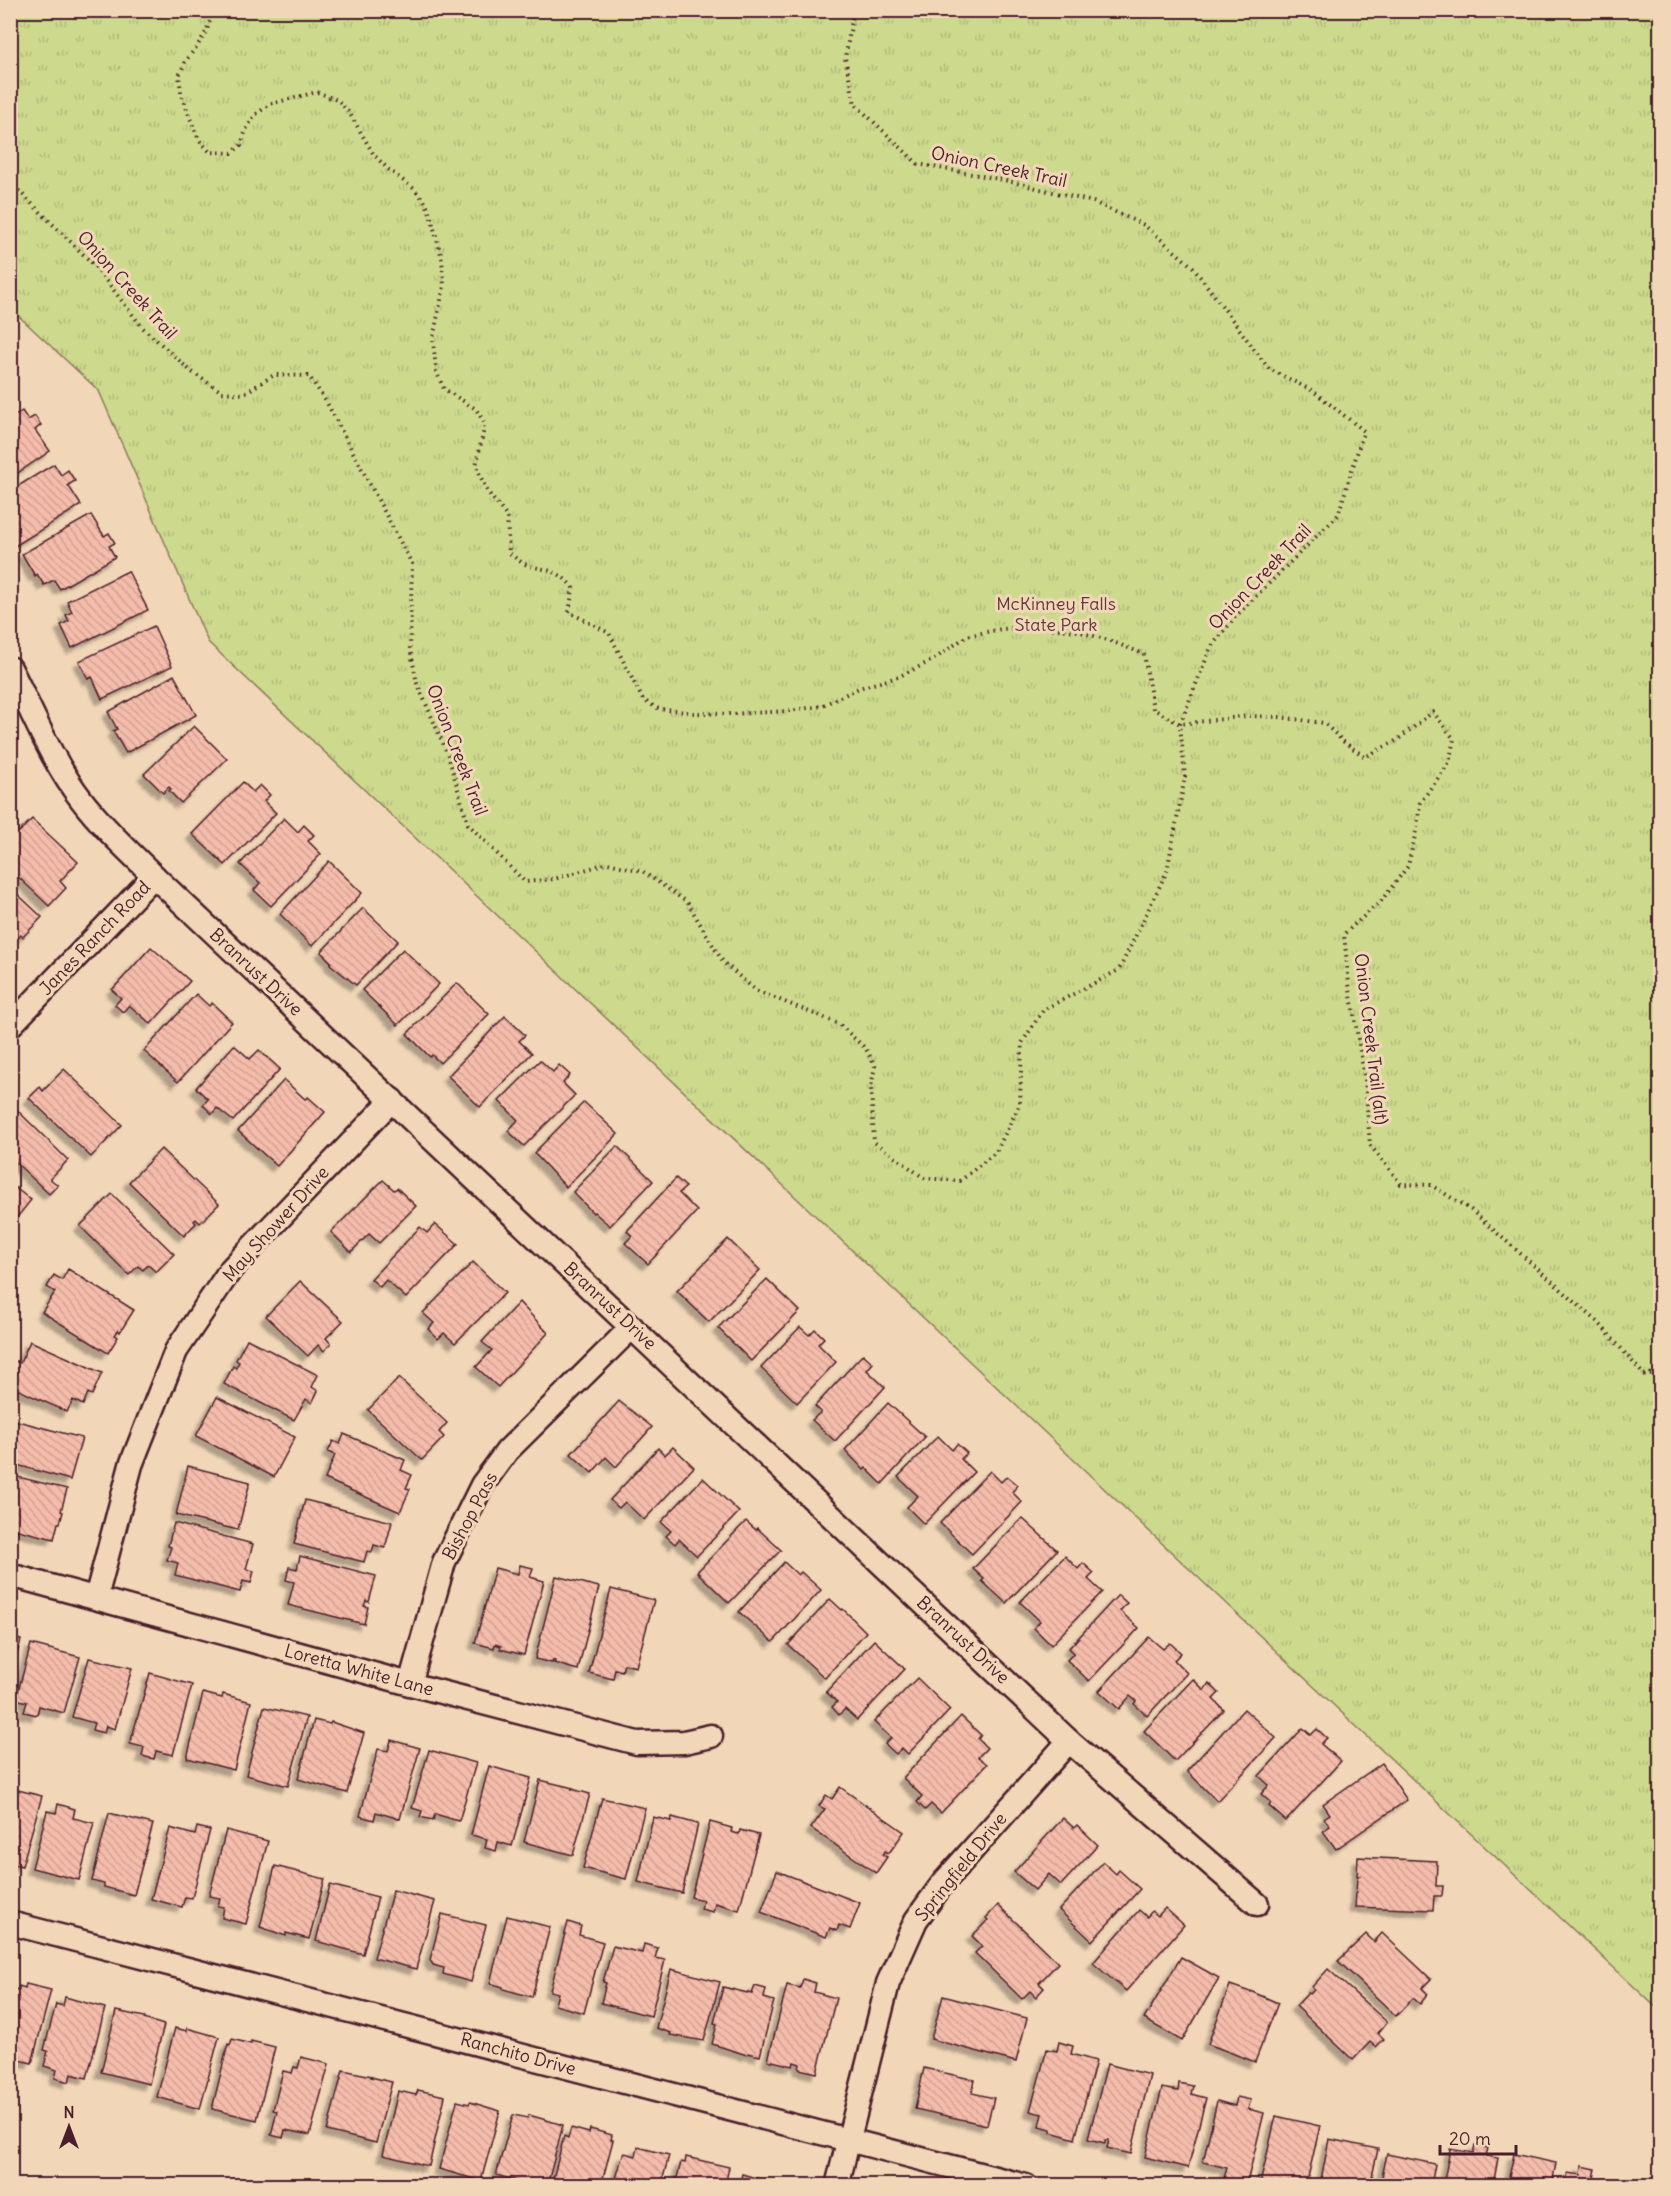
<svg xmlns="http://www.w3.org/2000/svg" width="1671" height="2196" viewBox="0 0 1671 2196" font-family="Delius,sans-serif">
	<style>
		.grass { fill: url(#grass-tufts); stroke: #8c7c5c; stroke-width: 1.5 }
		.building { fill: url(#building-back-hatch); stroke: #4a1f2b; stroke-width: 1.5; filter: url(#shadow) }
		.lines { fill: none; stroke-linecap: round; stroke-linejoin: round }
		.minor-casing { stroke: #4a1f2b; stroke-width: 27 }
		.path { stroke: #4a1f2b; stroke-width: 4; stroke-dasharray: 1.5 4.5; stroke-linecap: butt }
		.minor { stroke: #f1d7b8; stroke-width: 22 }
		.labels { text-anchor: middle; stroke-width: 6; stroke-linejoin: round; paint-order: stroke }
		.street-label { font-size: 18px; fill: #4a1f2b; stroke: #f1d7b8 }
		.park-label { font-size: 18px; fill: #5e3b3a; stroke: #f1d7b8 }
	</style>
	<defs>
		<pattern id="grass-tufts" width="24" height="20" patternUnits="userSpaceOnUse" patternTransform="scale(1.5)"><rect width="24" height="20" fill="#cdda8d"/><path d="M3 7l-1-3M5 7V3M7 7l1-3M15 17l-1-3M17 17v-4M19 17l1-3" fill="none" stroke="#b2bb7a"/></pattern>
		<pattern id="building-back-hatch" width="6" height="6" patternUnits="userSpaceOnUse" patternTransform="scale(1.5)"><rect width="6" height="6" fill="#f4bcaa"/><path d="M-1 5l2 2M0 0l6 6M5-1l2 2" fill="none" stroke="#d3a192"/></pattern>
		<filter id="shadow"><feDropShadow dx="-5.5" dy="5.5" stdDeviation="1.5" flood-color="#0004"/></filter>
	</defs>
	<rect width="100%" height="100%" fill="#f1d7b8"/>
	<filter id="ink" filterUnits="userSpaceOnUse"><feTurbulence type="fractalNoise" baseFrequency=".0167" numOctaves="2"/><feDisplacementMap in="SourceGraphic" scale="12" xChannelSelector="R" yChannelSelector="G"/><feConvolveMatrix kernelMatrix="1 2 1 2 8 2 1 2 1" color-interpolation-filters="sRGB"/></filter>
	<g filter="url(#ink)">
		<path class="grass" d="M10,11H1660V2011L1293,1667L208,642L99,391L11,309Z"/>
		<g class="building">
			<path d="M22,411L28,420L35,416L41,425L35,430L50,451L10,478V419Z"/>
			<path d="M54,464L61,475L68,470L75,481L68,485L81,505L15,546L10,538V491Z"/>
			<path d="M91,515L104,536L109,533L115,543L109,546L115,557L60,589L54,580L44,585L37,574L35,576L22,554Z"/>
			<path d="M128,571L148,610L72,648L61,625L69,621L66,615L72,612L67,601Z"/>
			<path d="M154,626L172,666L102,699L92,677L88,679L79,661Z"/>
			<path d="M174,675L196,715L126,753L113,731L117,729L108,712Z"/>
			<path d="M194,726L227,759L181,803L169,791L171,789L169,787L163,793L144,774Z"/>
			<path d="M243,782L253,792L260,785L270,795L264,801L276,813L225,865L192,834Z"/>
			<path d="M284,818L298,832L304,825L314,835L308,841L321,854L271,906L254,890L260,883L240,864Z"/>
			<path d="M32,819L78,862L60,881L66,888L49,906L10,869V828L13,826L19,832Z"/>
			<path d="M329,861L362,893L312,946L280,914Z"/>
			<path d="M10,887L42,917L23,937L21,935L10,946Z"/>
			<path d="M363,908L398,941L356,985L330,964L331,962L321,952Z"/>
			<path d="M151,947L190,981L151,1024L129,1005L123,1012L115,1005L121,998L112,990Z"/>
			<path d="M403,949L439,984L398,1025L362,990Z"/>
			<path d="M457,983L489,1014L440,1063L432,1055L430,1057L407,1034Z"/>
			<path d="M196,994L209,1006L212,1003L232,1022L178,1082L144,1051Z"/>
			<path d="M505,1016L525,1035L519,1041L532,1053L480,1107L448,1076Z"/>
			<path d="M234,1045L250,1059L259,1050L280,1069L233,1121L217,1108L212,1114L203,1105L208,1099L196,1088Z"/>
			<path d="M540,1060L553,1072L559,1065L570,1075L563,1083L575,1095L524,1146L508,1131L518,1120L499,1101Z"/>
			<path d="M64,1069L122,1125L91,1157L29,1098L40,1087L43,1091Z"/>
			<path d="M284,1080L305,1099L308,1097L325,1112L277,1166L238,1131Z"/>
			<path d="M584,1102L618,1134L566,1187L534,1153Z"/>
			<path d="M18,1111L68,1160L50,1179L58,1185L49,1194L10,1157V1118Z"/>
			<path d="M617,1146L653,1181L610,1226L594,1212L593,1213L573,1192Z"/>
			<path d="M161,1149L219,1204L200,1223L196,1219L194,1221L196,1223L184,1236L129,1182Z"/>
			<path d="M676,1178L686,1187L679,1193L697,1211L648,1264L625,1243L632,1236L627,1231Z"/>
			<path d="M383,1180L394,1190L397,1188L416,1206L379,1243L369,1234L351,1252L331,1232Z"/>
			<path d="M10,1184L31,1200L10,1226Z"/>
			<path d="M112,1194L174,1254L156,1272L148,1265L143,1270L138,1266L129,1275L80,1226Z"/>
			<path d="M435,1224L458,1244L406,1298L386,1280L380,1287L371,1279L420,1227L427,1233Z"/>
			<path d="M728,1239L760,1270L709,1322L677,1291Z"/>
			<path d="M473,1262L505,1293L455,1343L444,1333L438,1339L428,1329L434,1323L423,1313Z"/>
			<path d="M68,1269L134,1310L120,1332L118,1330L115,1335L118,1337L108,1353L42,1312L55,1292L47,1287L54,1275L62,1280Z"/>
			<path d="M767,1279L800,1311L751,1361L718,1328Z"/>
			<path d="M300,1281L343,1321L326,1338L331,1344L324,1351L318,1345L308,1356L266,1316Z"/>
			<path d="M519,1302L548,1333L498,1387L476,1367L492,1350L482,1342Z"/>
			<path d="M800,1327L809,1335L815,1329L824,1338L818,1344L836,1362L797,1403L761,1368Z"/>
			<path d="M247,1339L318,1375L312,1387L318,1391L312,1403L306,1399L294,1420L224,1384L233,1366L236,1368L239,1362L236,1360Z"/>
			<path d="M30,1341L102,1373L92,1395L88,1393L83,1405L73,1400L67,1412L10,1386L15,1376L10,1374V1365L13,1360L20,1363Z"/>
			<path d="M863,1354L873,1363L867,1370L885,1387L835,1441L812,1420L821,1412L815,1406Z"/>
			<path d="M399,1378L447,1423L439,1432L444,1437L422,1460L368,1410Z"/>
			<path d="M217,1397L295,1437L274,1477L196,1436Z"/>
			<path d="M619,1401L652,1427L616,1467L606,1457L592,1473L571,1454Z"/>
			<path d="M888,1403L925,1437L882,1484L866,1468L864,1470L845,1450Z"/>
			<path d="M14,1420L82,1438L70,1480L10,1463V1433Z"/>
			<path d="M344,1434L405,1460L401,1470L412,1475L406,1488L410,1489L400,1512L325,1479L335,1455L328,1452L333,1441L340,1444Z"/>
			<path d="M938,1436L952,1450L957,1444L967,1453L961,1459L974,1472L924,1524L907,1507L918,1496L898,1477Z"/>
			<path d="M673,1447L694,1467L644,1520L625,1502L619,1508L610,1500L658,1448L665,1455Z"/>
			<path d="M188,1466L250,1482L238,1530L176,1515Z"/>
			<path d="M990,1471L1001,1482L1007,1476L1018,1485L1012,1492L1022,1502L972,1554L940,1523Z"/>
			<path d="M10,1475L67,1489L61,1511L63,1512L60,1523H58L54,1539L10,1528Z"/>
			<path d="M703,1478L739,1512L697,1556L679,1539L675,1544L666,1536L671,1531L661,1522Z"/>
			<path d="M305,1500L392,1522L385,1548L374,1545L372,1552L367,1551L364,1562L294,1544Z"/>
			<path d="M1022,1518L1057,1550L1006,1603L982,1581L984,1579L973,1569Z"/>
			<path d="M746,1521L756,1530L757,1528L781,1550L729,1603L697,1572Z"/>
			<path d="M174,1523L253,1544L246,1569L254,1571L251,1583L243,1581L240,1592L175,1575L178,1563L167,1560L171,1547L168,1546Z"/>
			<path d="M300,1556L376,1576L369,1602L366,1601L364,1606L368,1607L364,1624L288,1605L294,1582L286,1580L289,1567L297,1569Z"/>
			<path d="M1065,1556L1078,1569L1083,1563L1094,1573L1088,1579L1102,1592L1051,1645L1034,1628L1040,1621L1020,1602Z"/>
			<path d="M784,1562L798,1575L801,1572L821,1590L773,1642L739,1612Z"/>
			<path d="M520,1565L533,1568L530,1577L544,1581L524,1655L500,1649L501,1646L495,1644L494,1648L475,1643L495,1568L518,1574Z"/>
			<path d="M556,1576L599,1587L578,1670L554,1663L555,1661L553,1660L552,1663L535,1659Z"/>
			<path d="M611,1589L654,1600L636,1667L624,1664L622,1671L615,1669L613,1679L589,1673Z"/>
			<path d="M1118,1595L1127,1603L1120,1611L1139,1628L1089,1681L1067,1660L1074,1653L1069,1648Z"/>
			<path d="M830,1599L842,1610L843,1609L866,1632L825,1678L788,1645Z"/>
			<path d="M10,1637L21,1640L10,1679Z"/>
			<path d="M1149,1637L1163,1649L1170,1643L1181,1653L1174,1660L1187,1673L1147,1716L1134,1704L1136,1701L1130,1696L1119,1709L1099,1691Z"/>
			<path d="M874,1640L905,1669L857,1720L845,1709L839,1715L832,1707L837,1702L826,1692Z"/>
			<path d="M31,1644L80,1657L64,1713L39,1706L37,1715L24,1712L27,1702L16,1699Z"/>
			<path d="M89,1658L132,1668L115,1729L106,1726L104,1733L92,1730L94,1723L72,1717Z"/>
			<path d="M150,1673L192,1685L173,1755L156,1751L154,1759L142,1756L144,1747L130,1744Z"/>
			<path d="M917,1678L950,1710L908,1754L902,1748L896,1754L885,1744L891,1738L874,1722Z"/>
			<path d="M1193,1679L1204,1690L1209,1683L1219,1693L1213,1699L1224,1710L1175,1761L1144,1731Z"/>
			<path d="M203,1693L222,1698L223,1694L251,1702L234,1770L187,1758Z"/>
			<path d="M264,1707L307,1717L288,1786L246,1775Z"/>
			<path d="M1244,1709L1276,1738L1217,1801L1187,1771Z"/>
			<path d="M961,1716L981,1735L978,1739L987,1748L978,1757L987,1764L941,1813L931,1804L925,1810L917,1802L922,1796L903,1778Z"/>
			<path d="M314,1720L330,1724L331,1722L364,1733L347,1793L298,1779Z"/>
			<path d="M1303,1728L1311,1735L1317,1729L1327,1738L1321,1744L1341,1761L1286,1821L1269,1806L1271,1803L1261,1794L1269,1785L1259,1776Z"/>
			<path d="M391,1740L420,1748L400,1819L376,1812L374,1820L360,1816L378,1749L388,1751Z"/>
			<path d="M429,1750L476,1763L459,1821L435,1814L433,1820L420,1817L422,1811L412,1808Z"/>
			<path d="M1382,1763L1407,1800L1336,1849L1323,1831L1330,1826L1324,1818L1330,1814L1323,1804Z"/>
			<path d="M489,1766L531,1778L512,1846L498,1842L496,1851L485,1848L487,1839L471,1835Z"/>
			<path d="M540,1780L573,1788L572,1789L590,1794L573,1855L524,1842Z"/>
			<path d="M840,1787L904,1832L889,1853L885,1851L883,1855L887,1857L876,1873L811,1828L825,1809L819,1806L826,1795L832,1799Z"/>
			<path d="M10,1788L42,1796L22,1866L10,1863Z"/>
			<path d="M602,1798L645,1808L626,1879L583,1868Z"/>
			<path d="M58,1804L75,1809L73,1818L94,1823L79,1880L32,1868L47,1811L56,1813Z"/>
			<path d="M109,1813L153,1824L134,1895L104,1887V1884L92,1881Z"/>
			<path d="M653,1817L671,1821L672,1817L698,1824L682,1893L638,1882Z"/>
			<path d="M1063,1818L1074,1828L1077,1825L1098,1845L1061,1885L1049,1874L1035,1890L1014,1872Z"/>
			<path d="M710,1822L732,1828L731,1832L739,1834L740,1830L759,1835L739,1910L715,1903L713,1912L701,1909L703,1900L691,1897Z"/>
			<path d="M197,1827L210,1830L192,1898L185,1897L182,1907L151,1899L170,1828L195,1835Z"/>
			<path d="M226,1830L268,1841L246,1924L222,1918L224,1907L218,1906L220,1898L209,1896Z"/>
			<path d="M1358,1857L1437,1861L1436,1886H1443L1442,1896H1434L1433,1910L1355,1907L1357,1878L1360,1876H1357Z"/>
			<path d="M1103,1862L1116,1874L1119,1870L1140,1889L1092,1941L1059,1910Z"/>
			<path d="M275,1866L325,1879L309,1939L286,1933V1936L260,1927Z"/>
			<path d="M777,1871L860,1903L850,1929L839,1925L837,1931L830,1928L826,1937L761,1912Z"/>
			<path d="M330,1885L378,1897L363,1954L316,1941Z"/>
			<path d="M393,1890L435,1901L416,1969L374,1958Z"/>
			<path d="M998,1905L1058,1963L1039,1983L1044,1988L1036,1997L1030,1991L1022,1999L975,1953L982,1946L972,1936L988,1920L986,1918Z"/>
			<path d="M1165,1908L1184,1925L1126,1991L1093,1963L1139,1910L1147,1917L1152,1911L1158,1916Z"/>
			<path d="M442,1914L486,1925L471,1982L443,1974L444,1968L433,1965L430,1960Z"/>
			<path d="M507,1916L550,1927L532,1997L503,1989V1987L490,1983Z"/>
			<path d="M568,1922L581,1926L579,1935L603,1942L584,2013L555,2005L558,1993L550,1991Z"/>
			<path d="M1382,1933L1431,1979L1422,1988L1428,1994L1420,2004L1413,1998L1396,2016L1338,1961L1366,1934L1374,1942Z"/>
			<path d="M644,1944L658,1948L655,1958L665,1960L651,2016L601,2003L606,1983L603,1982L613,1946L642,1953Z"/>
			<path d="M1181,1957L1219,1978L1182,2041L1144,2019Z"/>
			<path d="M671,1969L720,1982L704,2041L670,2035L671,2033L656,2028Z"/>
			<path d="M1328,1969L1387,2022L1378,2033L1384,2039L1376,2047L1370,2042L1353,2060L1296,2006L1308,1993L1310,1994L1314,1990L1312,1987Z"/>
			<path d="M803,1979L816,1983L814,1992L836,1998L817,2073L799,2069L800,2064L794,2062L793,2066L768,2060L787,1985L800,1988Z"/>
			<path d="M26,1984L51,1990L32,2063L10,2058V1988L19,1990V1986L25,1988Z"/>
			<path d="M1230,1985L1250,1992V1991L1278,2003L1255,2062L1208,2044Z"/>
			<path d="M755,1986L766,1989L764,1998L774,2001L760,2056L748,2053L747,2055L712,2044L717,2024L714,2023L723,1987L752,1994Z"/>
			<path d="M943,1996L1027,2018L1016,2062L931,2039Z"/>
			<path d="M65,1997L105,2008L87,2078L71,2074L69,2082L55,2078L57,2070L44,2066L48,2051L44,2050L56,2004L63,2006Z"/>
			<path d="M116,2011L145,2017L144,2019L164,2025L149,2084L101,2072Z"/>
			<path d="M175,2028L187,2031V2028L219,2037L200,2109L157,2097Z"/>
			<path d="M232,2039L251,2044V2041L275,2047L257,2120L212,2109L228,2044L230,2045Z"/>
			<path d="M1059,2042L1073,2046L1071,2054L1096,2061L1075,2139L1051,2132V2129L1039,2126L1042,2114L1030,2111L1047,2049L1057,2051Z"/>
			<path d="M301,2057L329,2064L310,2135L285,2130L283,2138L271,2135L277,2111L273,2110L283,2071L292,2073L294,2067L298,2068Z"/>
			<path d="M1107,2064L1150,2075L1131,2154L1107,2148L1109,2140H1105V2143L1088,2139Z"/>
			<path d="M924,2068L975,2080L972,2093L994,2098L987,2125L915,2109Z"/>
			<path d="M343,2070L372,2076L371,2077L392,2082L376,2143L327,2131Z"/>
			<path d="M1179,2083L1193,2086L1191,2094L1206,2098L1188,2168L1145,2157L1162,2088L1178,2091Z"/>
			<path d="M418,2090L445,2096L429,2166L383,2155L398,2091L416,2095Z"/>
			<path d="M1237,2097L1251,2100L1248,2109L1264,2113L1247,2183L1224,2178L1227,2168L1203,2162L1217,2101L1235,2106Z"/>
			<path d="M457,2101L469,2104L470,2102L500,2111L481,2181L439,2169Z"/>
			<path d="M513,2115L528,2118L529,2115L563,2125L547,2186H535L496,2175Z"/>
			<path d="M1276,2116L1320,2126L1306,2186L1260,2184Z"/>
			<path d="M571,2128L589,2133L590,2129L612,2135L611,2140H613L601,2186H555L552,2183L564,2136L568,2138Z"/>
			<path d="M1329,2139L1378,2149L1370,2186H1320Z"/>
			<path d="M1475,2145L1488,2148L1486,2156L1498,2158L1493,2186H1443L1450,2149L1473,2153Z"/>
			<path d="M638,2147L669,2155L661,2186H614L622,2157L625,2153L636,2156Z"/>
			<path d="M1387,2154L1435,2164L1431,2186H1380Z"/>
			<path d="M1514,2154L1556,2163L1552,2186H1507Z"/>
			<path d="M686,2157L729,2167L725,2186H675L681,2162L685,2163Z"/>
			<path d="M1582,2166L1596,2169L1594,2178L1616,2183V2186H1565L1568,2173L1581,2175Z"/>
			<path d="M742,2174L770,2182L786,2184L739,2186Z"/>
		</g>
		<g class="lines">
			<defs>
				<g id="minor">
					<path d="M10,668C31,709 52,762 81,799C102,827 129,851 154,876L1069,1741L1257,1904"/>
					<path d="M10,1026L154,876"/>
					<path d="M10,1575L410,1684L637,1743L684,1742L711,1736"/>
					<path d="M96,1598L131,1465L176,1351L231,1269L392,1100"/>
					<path d="M410,1684L444,1562L482,1485L507,1451L632,1327"/>
					<path d="M10,1923L1026,2186"/>
					<path d="M837,2186L888,1983L916,1920L943,1883L1069,1741"/>
				</g>
			</defs>
			<use href="#minor" class="minor-casing"/>
			<g class="path">
				<path d="M214,10L206,32L196,48L186,60L179,76L181,92L190,118L199,140L210,152L232,153L241,145L246,130L255,115L270,104L317,92L339,101L350,114L374,155L389,170L413,188L424,200L429,210L442,258L444,286L433,338L436,371L444,389L476,409L485,424L476,466L487,491L507,517L509,553C515,557 522,564 530,566C550,571 559,570 573,588L569,612L609,633L643,700L659,709L695,713L731,714L789,711L821,706L859,688L898,677L933,660L967,636L1001,629L1037,627L1077,631L1108,640L1144,654L1153,709L1180,724L1248,716L1279,717L1324,723L1344,742L1365,757L1396,741L1433,712L1454,739L1449,763L1420,803L1417,827L1408,866L1381,901L1344,934L1349,984L1365,1080L1370,1145L1401,1184L1431,1185L1471,1210L1599,1323L1644,1375L1660,1372"/>
				<path d="M10,182L94,265L143,328L192,372L222,392L243,394L274,375L309,376L327,403L412,564L410,648L417,683L448,755L468,824L525,882L554,879L608,863L642,871L687,902L723,962L755,990L839,1024L866,1049L875,1066L871,1087L874,1142L924,1178L960,1181L996,1152L1020,1104L1022,1043L1043,1010L1119,970L1167,871L1185,777L1180,724L1211,647L1236,616L1338,515L1364,431L1313,391L1269,369L1193,267L1144,225L1093,202L1004,180L918,164L855,104L845,58L854,10"/>
			</g>
			<use href="#minor" class="minor"/>
		</g>
	</g>
	<g class="labels">
		<g class="street-label">
			<text transform="translate(999 167) rotate(12)" y="6">Onion Creek Trail</text>
			<text transform="translate(127 285) rotate(48)" y="6">Onion Creek Trail</text>
			<text transform="translate(1260 577) rotate(-46)" y="6">Onion Creek Trail</text>
			<text transform="translate(457 750) rotate(69)" y="6">Onion Creek Trail</text>
			<text transform="translate(95 938) rotate(-46)" y="6">Janes Ranch Road</text>
			<text transform="translate(256 972) rotate(43)" y="6">Branrust Drive</text>
			<text transform="translate(1371 1039) rotate(83)" y="6">Onion Creek Trail (alt)</text>
			<text transform="translate(276 1224) rotate(-48)" y="6">May Shower Drive</text>
			<text transform="translate(610 1306) rotate(43)" y="6">Branrust Drive</text>
			<text transform="translate(470 1516) rotate(-62)" y="6">Bishop Pass</text>
			<text transform="translate(963 1640) rotate(43)" y="6">Branrust Drive</text>
			<text transform="translate(359 1670) rotate(15)" y="6">Loretta White Lane</text>
			<text transform="translate(961 1867) rotate(-51)" y="6">Springfield Drive</text>
			<text transform="translate(518 2054) rotate(15)" y="6">Ranchito Drive</text>
		</g>
		<g class="park-label">
			<text x="1056" y="610">McKinney Falls<tspan x="1056" dy="21">State Park</tspan></text>
		</g>
	</g>
	<rect width="1671" height="2196" fill="none" stroke="#f1d7b8" stroke-width="36"/>
	<rect x="18" y="18" width="1635" height="2160" fill="none" stroke="#4a1f2b" stroke-width="2" filter="url(#ink)"/>
	<g transform="translate(69 2127)" stroke="#f1d7b8" stroke-width="4.5" paint-order="stroke">
	<path d="M0-4.5L10 22L0 15L-10 22Z" fill="#4a1f2b"/>
	<text y="-9" font-size="16" font-weight="bold" text-anchor="middle" fill="#4a1f2b">N</text>
	</g>
	<path d="M1440 2145v9h76v-9" fill="none" stroke="#4a1f2b" stroke-width="3"/>
	<text x="1449" y="2145" font-size="18" fill="#4a1f2b" stroke="#f1d7b8" stroke-width="4.5" paint-order="stroke">20 m</text>
</svg>
